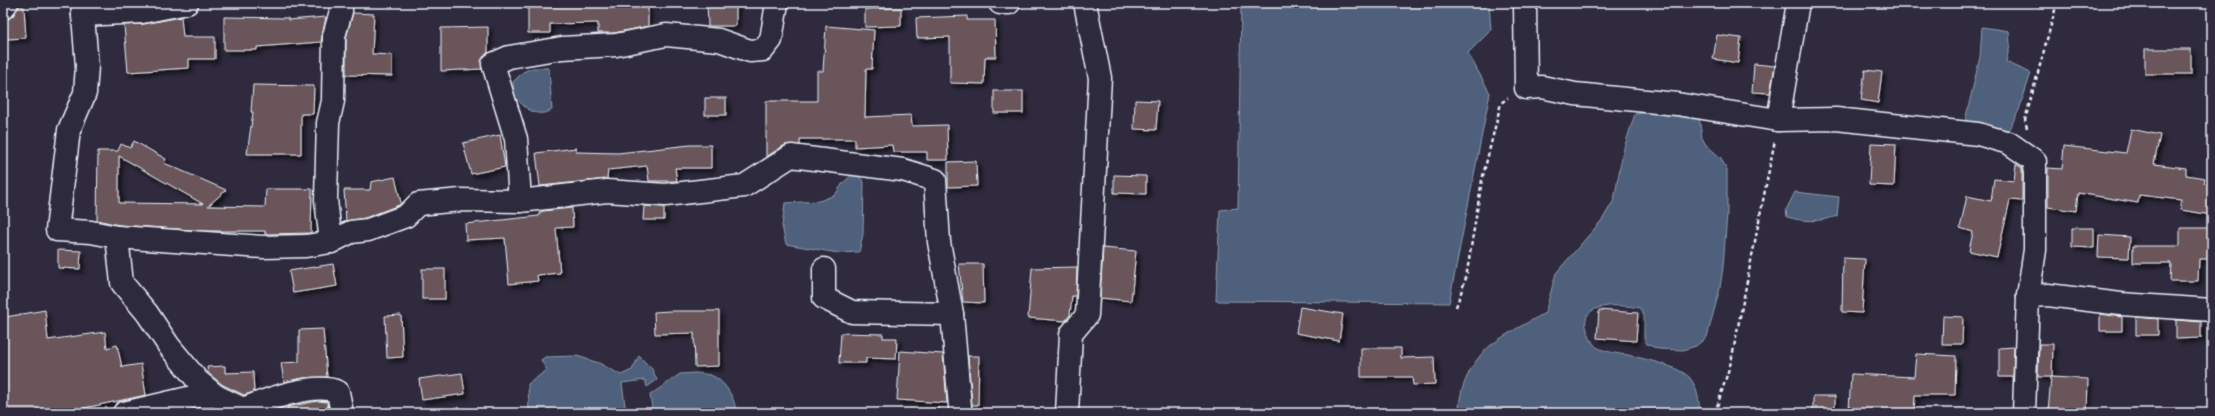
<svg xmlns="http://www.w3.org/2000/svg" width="2215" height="416" viewBox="0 0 2215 416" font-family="Itim,sans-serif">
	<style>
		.water { fill: #50617b; stroke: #8d9bad }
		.building { fill: #6b555a; stroke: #e8f1f8; fill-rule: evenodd; filter: url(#shadow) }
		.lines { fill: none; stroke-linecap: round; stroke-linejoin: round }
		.minor-casing { stroke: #e8f1f8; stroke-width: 25 }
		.path { stroke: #e8f1f8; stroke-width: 2.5; stroke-dasharray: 4 3; stroke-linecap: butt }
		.minor { stroke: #2f2a3d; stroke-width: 22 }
	</style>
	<defs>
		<filter id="shadow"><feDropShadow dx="3.5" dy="3.5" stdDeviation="2" flood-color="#0009"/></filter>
	</defs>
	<rect width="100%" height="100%" fill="#2f2a3d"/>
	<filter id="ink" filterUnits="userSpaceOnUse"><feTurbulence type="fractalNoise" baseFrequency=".025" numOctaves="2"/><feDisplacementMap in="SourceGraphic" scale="8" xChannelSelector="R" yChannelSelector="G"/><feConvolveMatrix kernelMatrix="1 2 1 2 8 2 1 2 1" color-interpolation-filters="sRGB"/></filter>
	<g filter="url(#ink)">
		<g class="water">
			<path d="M1241,3H1489L1491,30L1468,53L1490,93L1449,303L1216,301L1220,210L1238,208Z"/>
			<path d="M1982,27L2009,31L2010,44L2006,62L2031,73L2019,110L2006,135L1985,130L1965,121L1980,57Z"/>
			<path d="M533,68H549L552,110C536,119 525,108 514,96L513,82L523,72Z"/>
			<path d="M1662,111L1699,117L1702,138L1706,145L1721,158L1727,171V214L1723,267L1720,288L1707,337L1696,346L1683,350L1658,349L1647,344L1644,338V316L1640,308C1624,305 1577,300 1587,330C1589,336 1592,344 1598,348C1607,352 1618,354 1628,355C1644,359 1679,366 1690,378C1698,388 1699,402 1700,413H1459C1458,389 1472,360 1491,345C1507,333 1527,323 1545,313L1556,273L1602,220L1614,200L1623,151L1635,114Z"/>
			<path d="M855,172L864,182L863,234L859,252L838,253L786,244L782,226L785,203L819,201L835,195L843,183Z"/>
			<path d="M1795,192L1839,197L1837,216C1820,222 1804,222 1787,217L1786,210Z"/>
			<path d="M577,356L599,363L621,375L632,370L639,356L652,369L657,380L647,387L645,380L622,383L626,413H529L528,384L547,370L541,360L545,357Z"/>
			<path d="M695,373C700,373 705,374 710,375C724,379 736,399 736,413H638L652,408L650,395L680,374Z"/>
		</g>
		<g class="building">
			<path d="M623,3H641V5H648V26L614,33H598V23L550,24V33H528V6L623,5Z"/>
			<path d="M707,3H736V26H708Z"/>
			<path d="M18,7H24L26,38L7,39L6,20L13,16Z"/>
			<path d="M901,8V26L865,27V9Z"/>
			<path d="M353,13L374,14L372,54L392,55V76L346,75V38Z"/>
			<path d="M967,16V20H995L996,57H985L984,84L950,83V37L917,38L916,18Z"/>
			<path d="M181,17L183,37H215V59H189V68L128,72L124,25L144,24Z"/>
			<path d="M224,17L288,18V20L326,17L321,42L257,47V50H224Z"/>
			<path d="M826,26L874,30L872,69H866L865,117L911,115L912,126L947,125L948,160H927V152H893L892,145L855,147V139H800V145H785L766,157V101H817V71H823Z"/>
			<path d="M488,27V52L481,61L482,69L441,71V28Z"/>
			<path d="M1717,35L1741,38L1738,63L1713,59Z"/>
			<rect x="2145" y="49" width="46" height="25"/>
			<path d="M1754,64L1775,66L1770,93L1752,92Z"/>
			<path d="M1865,70L1882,72L1878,103L1861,100Z"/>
			<path d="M253,85L314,86L313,114H301V154H247L253,112H251Z"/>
			<rect x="994" y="91" width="29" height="22"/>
			<rect x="705" y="98" width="21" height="17"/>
			<path d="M1135,100L1158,101L1156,130L1134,129Z"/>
			<path d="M2131,129L2160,135L2154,164L2186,168V175L2205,178L2204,183L2212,184V215L2181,210V200L2139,195L2138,203L2078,193L2076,211L2048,207V168L2062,169L2064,146L2126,153Z"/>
			<path d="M500,135L505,167L471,174L463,143Z"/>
			<path d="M134,141L166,159L164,163L226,190L208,206L265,207L266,189H312L311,233L265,234V231H206L119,225L97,220L98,151H118L121,144L130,148ZM119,156L203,204L119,203Z"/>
			<path d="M1871,143L1896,144L1894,186L1869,185Z"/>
			<path d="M690,145H711V168H675L677,181H649L647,166L608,170L607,179L540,186L536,153L576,148V152L618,153Z"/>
			<path d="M976,161L977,186L948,187V162Z"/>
			<path d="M2016,164L2022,168V201L2010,200L1997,257L1969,251L1973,232L1960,228L1967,196L1991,201L1994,179L2014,181Z"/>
			<path d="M1114,175L1146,176V194L1114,193Z"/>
			<path d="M395,177L401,203L399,205L365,218L346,221L344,190H370L371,182Z"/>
			<path d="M644,206L664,207V220H643Z"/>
			<path d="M572,208L573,227L556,228L560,273L537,275L538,281L509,284L505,238L466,240L465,224L539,216V213L543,211Z"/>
			<path d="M2072,228H2094V248L2072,247Z"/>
			<path d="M2180,228H2212V259H2199L2198,281H2170L2171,263H2133V246H2180Z"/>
			<path d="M2099,235L2130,237L2129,258L2098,257Z"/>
			<path d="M1103,248L1136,251L1131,301L1100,298Z"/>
			<path d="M58,250L81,251L80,269L58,268Z"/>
			<path d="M1843,258L1865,259L1862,313L1842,312Z"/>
			<path d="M333,264L337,286L293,293L289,271Z"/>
			<path d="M959,264H983L984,303L963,302Z"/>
			<path d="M1077,267L1076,296H1072L1070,315L1065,321L1028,318L1032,268Z"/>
			<rect x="422" y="269" width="23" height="30"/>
			<path d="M1300,307L1343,314L1339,341L1296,333Z"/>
			<path d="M45,310L48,340L105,332L107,348L117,345L122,367L141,364L146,395L61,413H3V321H7L6,317Z"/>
			<path d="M1599,310L1638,313L1636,341L1597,338Z"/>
			<path d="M670,311H719V366L695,367L694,333L655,334L654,312Z"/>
			<path d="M2100,314L2122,317V331H2100Z"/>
			<path d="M401,315L403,357L387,358L385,316Z"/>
			<path d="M1943,316L1963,317L1962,344H1942Z"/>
			<path d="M2136,317L2158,319V335H2136Z"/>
			<path d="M2176,320L2201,322V338L2176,339Z"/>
			<path d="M323,329L327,377L303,378L284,382L281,363L299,362V330Z"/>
			<path d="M841,333L883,334V338H897L896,359L866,358V363H839Z"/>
			<path d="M2039,344H2053L2052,377H2038Z"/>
			<path d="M2014,347L2013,377H1999V348Z"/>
			<path d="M1361,348H1401V358L1434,357L1435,384L1413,385L1412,377H1361Z"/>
			<path d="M900,351L943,354L947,403L897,400Z"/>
			<path d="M1916,354L1956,356L1955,395H1915L1914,413H1868L1849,410L1851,374L1914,377Z"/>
			<path d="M968,356H979L978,405H972Z"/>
			<path d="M225,366V373L253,372L254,392L244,395L223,385L208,373L207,367Z"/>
			<path d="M462,373L465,394L422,400L419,379Z"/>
			<path d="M2051,377L2088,379L2087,413H2048Z"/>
			<path d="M1813,396H1835V413L1813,412Z"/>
			<path d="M318,401L327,402L329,413H288L287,407Z"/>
		</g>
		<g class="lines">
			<defs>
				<g id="minor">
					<path d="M82,3L87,66L85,93L69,130L57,230L91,232L117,237L122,283L147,313L169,346L198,381L216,396H197L124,413"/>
					<path d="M1000,3H1009"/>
					<path d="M1525,3L1526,88L1542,87L1575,94L1677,104L1778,120L1836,119L1978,134L2009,143L2035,161V250L2028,296L2024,413"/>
					<path d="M3,8L7,3"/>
					<path d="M83,15L142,12L187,3"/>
					<path d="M1778,120L1798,3"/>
					<path d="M520,201L607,191L665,195L744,186L791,156L903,170L935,180L939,242L952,314L960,407"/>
					<path d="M117,237L263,247L306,246L331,242L351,232L368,230L406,216L418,204L461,200L520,201L516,139L493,64L509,57L562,48L616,45L666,35L719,40L750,51L763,50L771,40L777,3"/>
					<path d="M331,242L326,200L327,158L328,123L333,101L334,36L341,11V3"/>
					<path d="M824,269V298L852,312L952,314"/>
					<path d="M2028,296L2048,295L2121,304L2212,310"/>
					<path d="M216,396L243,409C266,400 316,381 338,392L342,413"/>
					<path d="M1067,413L1071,334L1087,315L1100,78L1085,3"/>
				</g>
			</defs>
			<use href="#minor" class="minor-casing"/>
			<g class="path">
				<path d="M2027,128L2025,120L2057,3"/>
				<path d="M1456,307L1466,278L1482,180L1501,103L1508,98"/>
				<path d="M903,413L905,411L939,409"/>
				<path d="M1715,413L1731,362L1775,140"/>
			</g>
			<use href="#minor" class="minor"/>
		</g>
	</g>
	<rect width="2215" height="416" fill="none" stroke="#2f2a3d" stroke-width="16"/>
	<rect x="8" y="8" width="2199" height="400" fill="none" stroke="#e8f1f8" stroke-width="1.5" filter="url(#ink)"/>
</svg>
